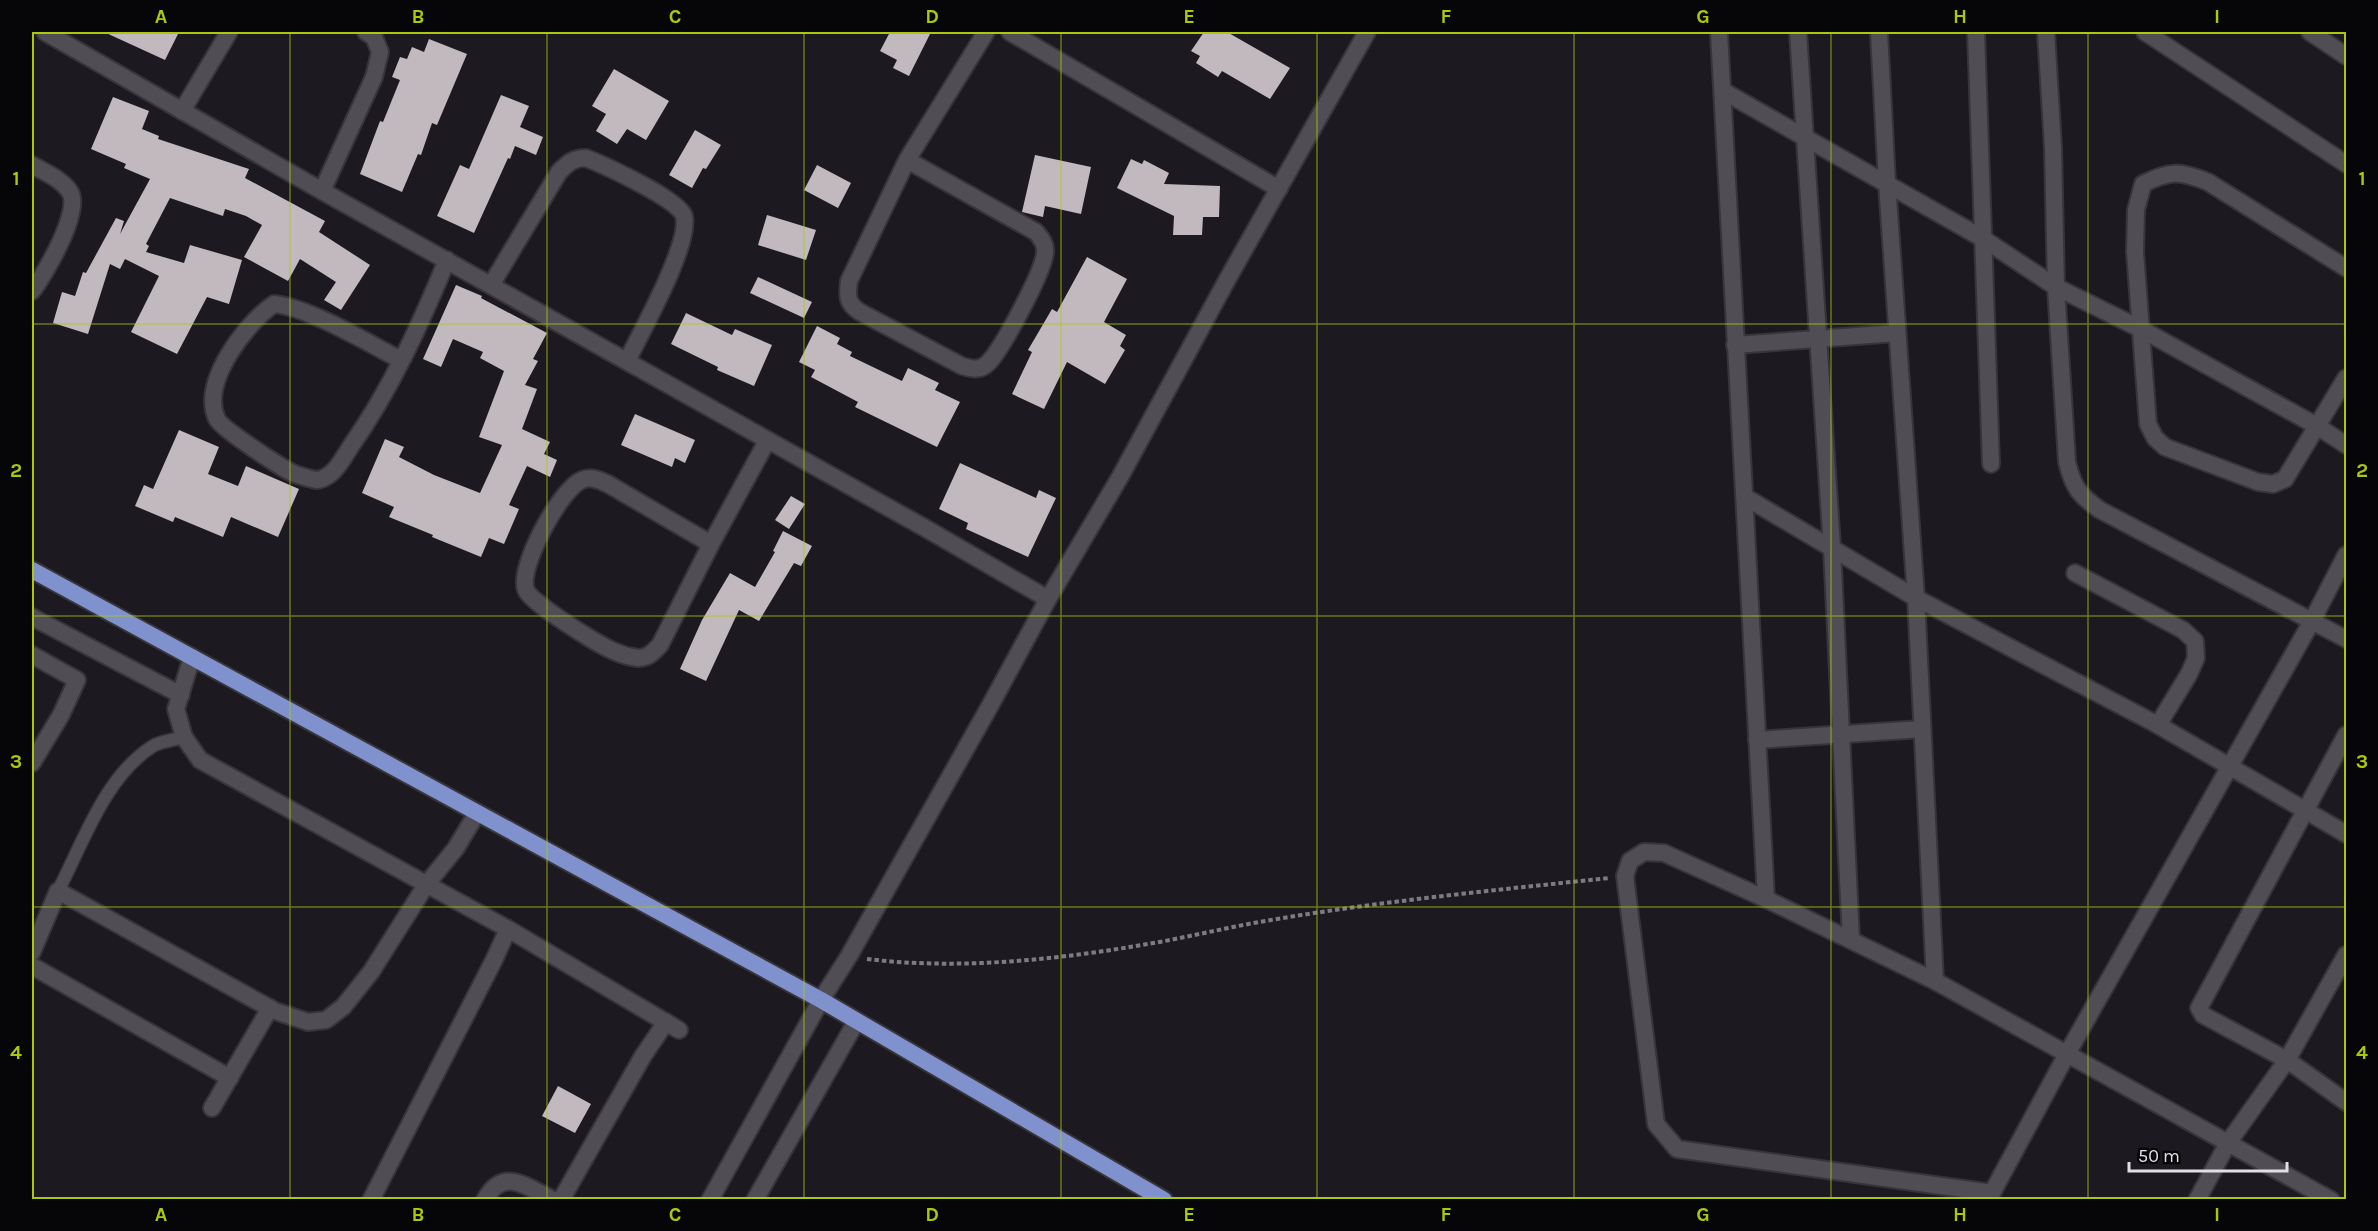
<svg xmlns="http://www.w3.org/2000/svg" width="2378" height="1231" viewBox="0 0 2378 1231" font-family="Karla,sans-serif">
	<style>
		.building { fill: #c2b9be }
		.lines { fill: none; stroke-linecap: round; stroke-linejoin: round }
		.service-casing { stroke: #373539; stroke-width: 15 }
		.minor-casing { stroke: #373539; stroke-width: 20 }
		.trunk-casing { stroke: #373539; stroke-width: 20 }
		.path { stroke: #7e7b81; stroke-width: 4; stroke-dasharray: 4.5 3; stroke-linecap: butt }
		.service { stroke: #504d54; stroke-width: 12 }
		.minor { stroke: #504d54; stroke-width: 16 }
		.trunk { stroke: #8092cd; stroke-width: 16 }
		.grid { fill: none; stroke: #adc60e; stroke-width: 1.5; stroke-opacity: 0.55 }
		.neatline { fill: none; stroke: #adc60e; stroke-width: 2 }
		.grid-label { font-size: 20px; text-anchor: middle; font-weight: bold; fill: #adc60e }
	</style>
	<rect width="100%" height="100%" fill="#1c1920"/>
	<g class="building">
		<path d="M104,32H179L165,60Z"/>
		<path d="M890,32H931L909,76L893,68L897,60L880,51Z"/>
		<path d="M1204,32H1227L1290,68L1270,99L1222,71L1218,77L1196,63L1200,56L1191,51Z"/>
		<path d="M429,39L467,54L437,125L432,123L421,155L418,154L402,192L360,174L380,121L383,122L400,80L392,77L400,57L407,59L412,47L424,52Z"/>
		<path d="M614,69L669,101L646,140L627,129L617,144L596,131L606,114L592,106Z"/>
		<path d="M501,95L529,106L520,127L543,137L536,155L515,146L510,159L508,158L474,233L437,216L460,165L469,169Z"/>
		<path d="M113,97L149,111L142,129L159,136L158,139L249,169L245,178L325,221L319,232L370,265L341,310L324,300L336,282L300,259L288,281L244,257L262,225L246,216L225,209L223,216L170,198L146,244L149,246L146,252L184,263L190,245L242,260L229,304L207,297L177,354L131,332L159,276L125,259L120,269L110,264L88,334L53,323L62,292L75,296L83,272L86,273L116,218L124,221L120,234L150,179L124,168L126,164L91,149Z"/>
		<path d="M695,130L721,145L706,169L703,168L692,188L669,175Z"/>
		<path d="M1035,155L1091,167L1081,214L1045,206L1043,217L1022,212Z"/>
		<path d="M1131,159L1142,164L1144,160L1169,173L1164,184L1220,186L1219,217H1203L1202,235H1173L1174,216L1117,188Z"/>
		<path d="M817,165L851,183L838,208L804,190Z"/>
		<path d="M767,215L816,230L806,260L758,245Z"/>
		<path d="M1087,257L1127,279L1104,322L1126,335L1120,346L1125,350L1105,384L1067,362L1044,409L1012,394L1032,352L1028,350L1052,309L1057,312Z"/>
		<path d="M758,277L812,302L804,318L750,293Z"/>
		<path d="M456,285L482,296L481,298L547,333L533,359L538,361L525,385L537,389L522,429L550,442L544,454L557,460L550,477L527,466L509,505L519,509L504,544L489,538L481,557L432,537L433,535L389,517L394,507L362,493L385,439L404,447L399,457L434,475L480,493L502,445L479,437L504,371L480,358L483,352L453,339L441,367L423,359Z"/>
		<path d="M686,313L732,335L735,329L772,345L754,386L717,370L718,367L671,344Z"/>
		<path d="M817,326L840,338L837,344L852,352L850,356L902,381L908,368L939,383L935,390L960,402L937,447L855,407L858,402L811,377L815,370L799,362Z"/>
		<path d="M635,414L695,440L685,463L675,458L672,467L621,445Z"/>
		<path d="M179,430L219,447L208,474L238,486L246,466L299,489L278,537L231,517L223,537L175,517L173,522L135,506L144,485L153,489Z"/>
		<path d="M960,463L1036,498L1039,490L1056,498L1028,557L966,529L968,523L939,509Z"/>
		<path d="M791,496L805,504L789,529L775,520Z"/>
		<path d="M783,531L812,546L801,566L794,563L759,621L739,610L706,681L680,669L702,620L730,573L755,587L775,552L773,551Z"/>
		<path d="M558,1086L591,1104L575,1133L542,1116Z"/>
	</g>
	<g class="lines">
		<defs>
			<path id="service" d="M58,891C83,843 105,776 153,746C161,741 174,740 184,737"/>
			<g id="minor">
				<path d="M45,32L322,191L925,528L1048,599"/>
				<path d="M1010,32L1279,189"/>
				<path d="M1719,32L1766,899"/>
				<path d="M1798,32L1832,548L1851,940"/>
				<path d="M1879,32L1887,183L1916,598L1935,981"/>
				<path d="M1976,32L1991,464"/>
				<path d="M2046,32L2053,147L2056,287L2067,462C2073,487 2079,495 2100,510L2346,639"/>
				<path d="M2145,32L2346,164"/>
				<path d="M2310,32L2346,56"/>
				<path d="M1723,91L1982,238L2056,287L2141,329L2317,426L2346,445"/>
				<path d="M182,111L229,32"/>
				<path d="M907,160L1036,232C1041,238 1046,244 1045,252C1044,271 1002,349 988,363C980,371 972,369 962,366L860,312C847,304 847,296 849,281L907,160L986,32"/>
				<path d="M32,165C44,172 62,179 70,192C82,211 44,276 32,291"/>
				<path d="M322,191L374,77L380,52L374,37L366,32"/>
				<path d="M2346,268L2208,182C2180,171 2170,170 2143,184L2136,210L2135,252L2148,424L2155,438L2165,447L2258,482L2273,484L2285,479L2346,378"/>
				<path d="M491,285L559,172C568,163 573,158 586,158C604,165 680,200 684,216C691,244 640,334 627,361"/>
				<path d="M1735,345L1897,333"/>
				<path d="M401,360C368,343 308,307 274,304C245,324 200,383 217,419C222,429 283,469 295,474C301,476 310,479 317,480C320,480 326,477 329,475C338,469 345,455 351,446C391,389 420,325 447,260"/>
				<path d="M1745,497L1916,598L2158,725L2346,834"/>
				<path d="M711,544L608,484C599,480 591,476 582,480C561,488 517,568 526,590C531,603 600,646 616,652C622,655 631,657 638,658C649,658 653,652 660,645L711,544L767,441"/>
				<path d="M2075,573L2183,630L2195,641L2196,658L2189,674L2158,725"/>
				<path d="M32,617L181,695"/>
				<path d="M32,655L77,680L61,715L32,763"/>
				<path d="M192,657L176,709L184,737L200,760L508,929L679,1030"/>
				<path d="M2346,735L2199,1008L2203,1015L2287,1060L2346,955"/>
				<path d="M1757,740L1922,729"/>
				<path d="M32,952L58,891L275,1011L308,1022L326,1020L343,1007L371,972L426,885L456,848L477,813"/>
				<path d="M32,966L230,1078"/>
				<path d="M212,1108L270,1008"/>
				<path d="M1992,1193L2067,1054L2312,621L2346,555"/>
				<path d="M371,1200L494,960L508,929"/>
				<path d="M485,1200C503,1166 527,1187 553,1200"/>
				<path d="M561,1200L643,1056L666,1022"/>
				<path d="M710,1200L821,1000L849,956L991,704L1048,599L1120,477L1227,280L1367,32"/>
				<path d="M755,1200L856,1022"/>
				<path d="M1988,1200L1992,1193L1677,1149L1656,1124L1625,876L1630,861L1644,852L1664,853L1766,899L1935,981L2331,1200"/>
				<path d="M2197,1200L2228,1143L2287,1060L2346,1102"/>
			</g>
			<path id="trunk" d="M32,570L821,1000L1164,1200"/>
		</defs>
		<use href="#service" class="service-casing"/>
		<use href="#minor" class="minor-casing"/>
		<use href="#trunk" class="trunk-casing"/>
		<path class="path" d="M867,959C957,970 1053,960 1142,945C1185,938 1228,927 1271,920C1383,901 1496,890 1609,878"/>
		<use href="#service" class="service"/>
		<use href="#minor" class="minor"/>
		<use href="#trunk" class="trunk"/>
	</g>
	<path class="grid" d="M290,32V1200M547,32V1200M804,32V1200M1061,32V1200M1317,32V1200M1574,32V1200M1831,32V1200M2088,32V1200M32,324H2346M32,616H2346M32,907H2346"/>
	<rect width="2378" height="1231" fill="none" stroke="#060507" stroke-width="66"/>
	<path d="M2129 1162v9h158v-9" fill="none" stroke="#e1dfe3" stroke-width="3"/>
	<text x="2138" y="1162" font-size="18" fill="#e1dfe3" stroke="#060507" stroke-width="4.5" paint-order="stroke">50 m</text>
	<rect x="33" y="33" width="2312" height="1165" class="neatline"/>
	<g class="grid-label">
		<text x="161" y="23">A</text>
		<text x="418" y="23">B</text>
		<text x="675" y="23">C</text>
		<text x="932" y="23">D</text>
		<text x="1189" y="23">E</text>
		<text x="1446" y="23">F</text>
		<text x="1703" y="23">G</text>
		<text x="1960" y="23">H</text>
		<text x="2217" y="23">I</text>
		<text x="16" y="185">1</text>
		<text x="2362" y="185">1</text>
		<text x="16" y="477">2</text>
		<text x="2362" y="477">2</text>
		<text x="16" y="768">3</text>
		<text x="2362" y="768">3</text>
		<text x="16" y="1059">4</text>
		<text x="2362" y="1059">4</text>
		<text x="161" y="1221">A</text>
		<text x="418" y="1221">B</text>
		<text x="675" y="1221">C</text>
		<text x="932" y="1221">D</text>
		<text x="1189" y="1221">E</text>
		<text x="1446" y="1221">F</text>
		<text x="1703" y="1221">G</text>
		<text x="1960" y="1221">H</text>
		<text x="2217" y="1221">I</text>
	</g>
</svg>
